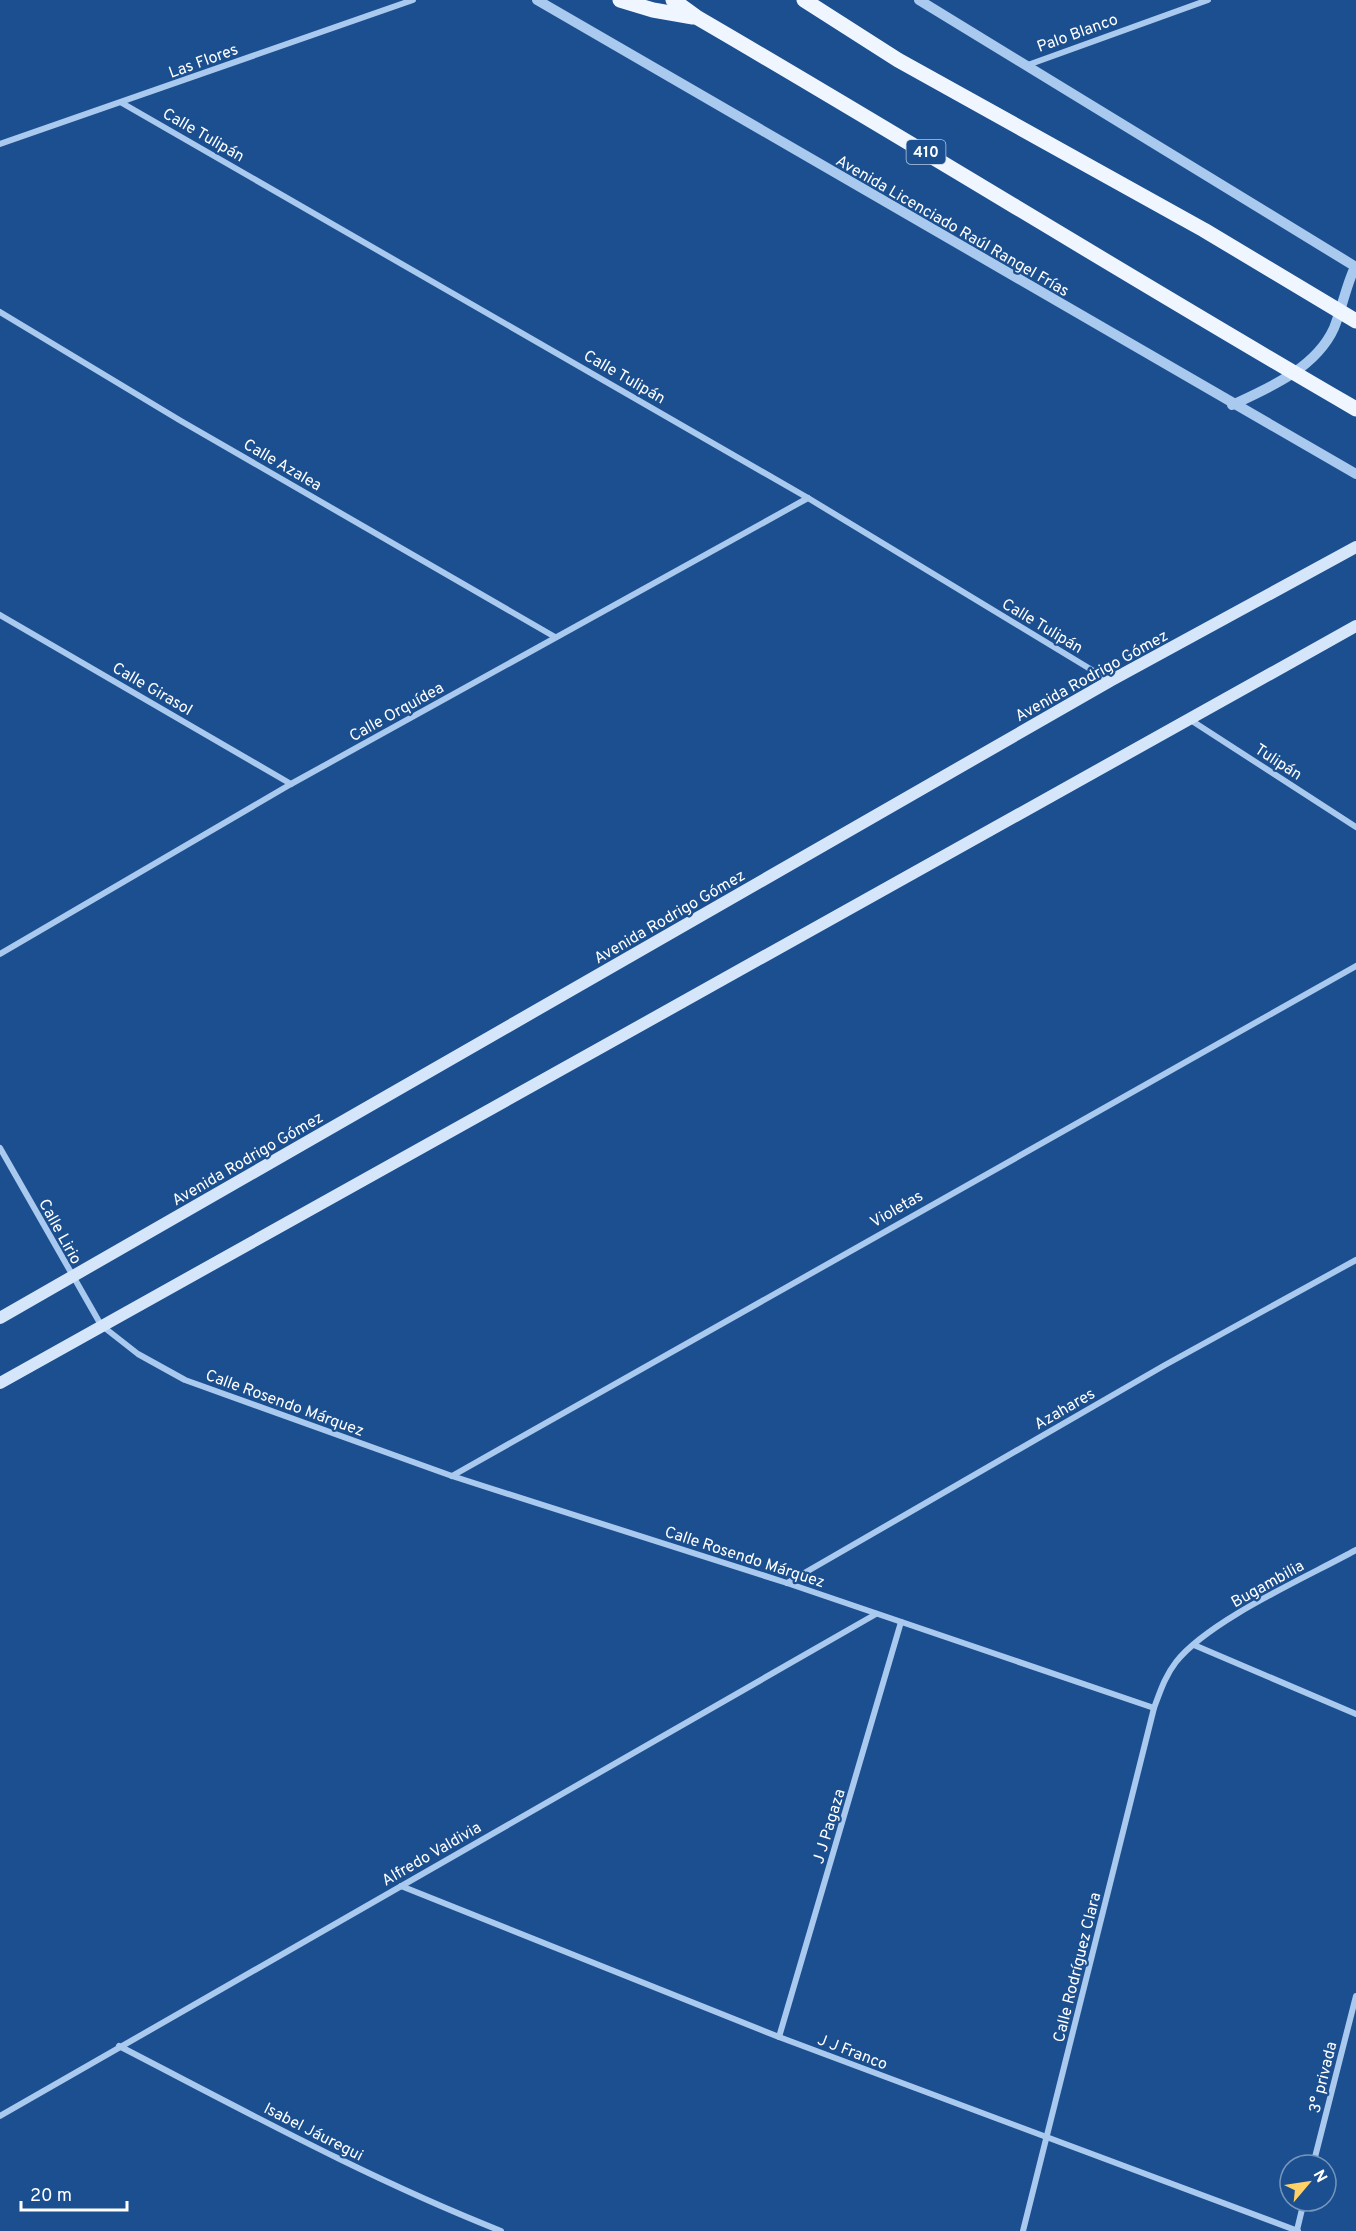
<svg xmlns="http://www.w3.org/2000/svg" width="1356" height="2231" viewBox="0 0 1356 2231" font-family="Overpass,sans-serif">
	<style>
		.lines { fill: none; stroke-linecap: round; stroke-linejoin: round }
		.minor { stroke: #a9c9ee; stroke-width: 6 }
		.tertiary { stroke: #a9c9ee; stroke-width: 10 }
		.secondary { stroke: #d6e6fa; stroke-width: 12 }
		.primary { stroke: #f0f6ff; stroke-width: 15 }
		.labels { text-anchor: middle; stroke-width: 4.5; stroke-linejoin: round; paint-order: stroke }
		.shield { fill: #1b4f8f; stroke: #bbcadd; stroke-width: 1.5 }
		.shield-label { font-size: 15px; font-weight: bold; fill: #fff }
		.street-label { font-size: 16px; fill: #fff; stroke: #1b4f8f }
	</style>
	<rect width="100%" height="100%" fill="#1b4f8f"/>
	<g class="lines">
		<g class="minor">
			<path d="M1025,66L1208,0"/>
			<path d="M122,103L808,498L1110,681"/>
			<path d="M0,144L413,0"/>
			<path d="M0,312L181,421L555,637"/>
			<path d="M0,615L291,784"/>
			<path d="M1189,719L1356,827"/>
			<path d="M0,954L291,784L808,498"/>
			<path d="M0,1148L101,1325L138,1354L185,1380L452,1476L787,1583L1154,1708"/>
			<path d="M452,1476L1356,966"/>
			<path d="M787,1583L1165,1365L1356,1260"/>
			<path d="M1194,1645L1356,1714"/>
			<path d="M401,1886L779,2037L1298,2231"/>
			<path d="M779,2037L901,1622"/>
			<path d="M119,2046C245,2111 369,2179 501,2231"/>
			<path d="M0,2116L876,1614"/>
			<path d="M1313,2165L1356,1996"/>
			<path d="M1297,2230L1304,2201"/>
			<path d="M1023,2231L1154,1708C1160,1692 1165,1676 1176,1662C1209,1620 1307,1577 1356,1550"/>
		</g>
		<g class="tertiary">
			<path d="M537,0L1356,474"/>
			<path d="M919,0L1356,267"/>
			<path d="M1232,405C1269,388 1316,368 1334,328C1342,308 1346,286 1355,267"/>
		</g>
		<g class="secondary">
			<path d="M0,1318L1110,681L1356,547"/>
			<path d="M0,1383L1356,626"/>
		</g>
		<g class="primary">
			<path d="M620,0L653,10L693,17"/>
			<path d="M673,0L698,18C918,146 1135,281 1356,409"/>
			<path d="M804,0L898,60L1204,230L1356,321"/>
		</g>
	</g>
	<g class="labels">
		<rect class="shield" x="906.5" y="140" width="39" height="24" rx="4.5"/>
		<g class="shield-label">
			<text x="926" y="157">410</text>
		</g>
		<g class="street-label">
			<text transform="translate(1077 32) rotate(-20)" y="6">Palo Blanco</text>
			<text transform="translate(203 60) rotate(-20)" y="6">Las Flores</text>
			<text transform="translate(204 134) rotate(30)" y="6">Calle Tulipán</text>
			<text transform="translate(953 225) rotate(30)" y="6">Avenida Licenciado Raúl Rangel Frías</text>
			<text transform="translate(625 376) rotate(30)" y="6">Calle Tulipán</text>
			<text transform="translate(283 464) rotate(30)" y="6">Calle Azalea</text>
			<text transform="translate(1043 625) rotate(31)" y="6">Calle Tulipán</text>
			<text transform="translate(1091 675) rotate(-29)" y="6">Avenida Rodrigo Gómez</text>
			<text transform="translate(153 688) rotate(30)" y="6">Calle Girasol</text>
			<text transform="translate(396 711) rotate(-29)" y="6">Calle Orquídea</text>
			<text transform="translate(1279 761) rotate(33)" y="6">Tulipán</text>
			<text transform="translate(669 916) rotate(-30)" y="6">Avenida Rodrigo Gómez</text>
			<text transform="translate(247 1158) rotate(-30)" y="6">Avenida Rodrigo Gómez</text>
			<text transform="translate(896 1208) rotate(-30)" y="6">Violetas</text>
			<text transform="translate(61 1231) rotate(61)" y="6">Calle Lirio</text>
			<text transform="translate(285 1402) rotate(20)" y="6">Calle Rosendo Márquez</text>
			<text transform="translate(1064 1408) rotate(-30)" y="6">Azahares</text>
			<text transform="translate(745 1556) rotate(18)" y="6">Calle Rosendo Márquez</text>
			<text transform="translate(1267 1583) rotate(-29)" y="6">Bugambilia</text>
			<text transform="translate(828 1826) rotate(-73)" y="6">J J Pagaza</text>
			<text transform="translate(431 1853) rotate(-30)" y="6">Alfredo Valdivia</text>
			<text transform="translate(1076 1967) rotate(-76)" y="6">Calle Rodríguez Clara</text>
			<text transform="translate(853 2051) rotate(21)" y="6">J J Franco</text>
			<text transform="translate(1322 2077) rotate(-76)" y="6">3° privada</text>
			<text transform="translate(314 2131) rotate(27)" y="6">Isabel Jáuregui</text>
		</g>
	</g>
	<g transform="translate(1308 2183) rotate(61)"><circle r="28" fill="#1b4f8f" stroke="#7695bc" stroke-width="1.5"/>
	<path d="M0-4.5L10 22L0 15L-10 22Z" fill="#ffd166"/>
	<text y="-9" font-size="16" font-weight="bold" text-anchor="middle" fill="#ffffff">N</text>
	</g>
	<path d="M21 2201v9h106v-9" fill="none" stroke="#ffffff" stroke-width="3"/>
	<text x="30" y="2201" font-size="18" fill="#ffffff" stroke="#1b4f8f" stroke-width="4.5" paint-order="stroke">20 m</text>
</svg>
